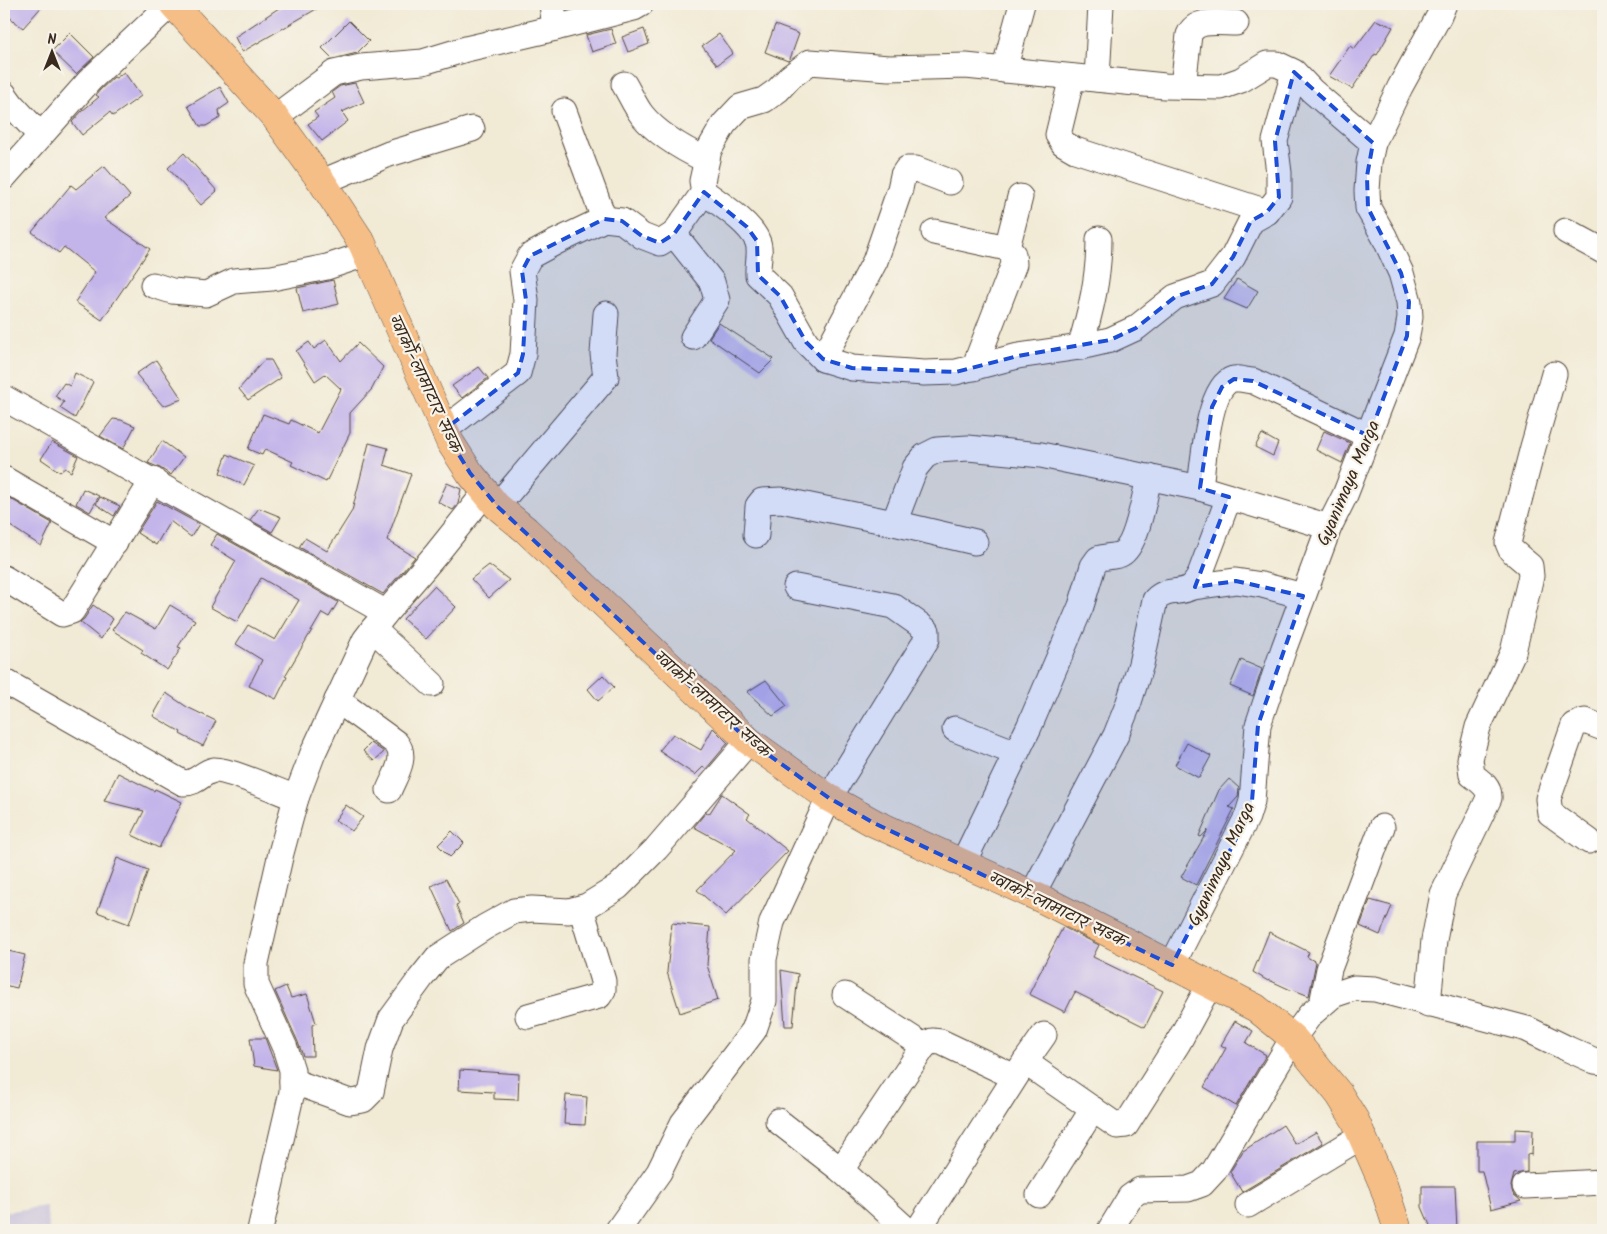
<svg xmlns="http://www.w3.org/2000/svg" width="1607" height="1234" viewBox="0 0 1607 1234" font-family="Kalam,'Playpen Sans Deva',sans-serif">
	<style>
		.industrial { fill: #c6c0da }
		.building { fill: #c3b4ea }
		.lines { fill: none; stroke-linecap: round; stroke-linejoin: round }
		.minor-casing { stroke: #564739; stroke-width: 27 }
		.major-casing { stroke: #564739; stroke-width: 29 }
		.minor { stroke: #fff; stroke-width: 25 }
		.major { stroke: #f6be87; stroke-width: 28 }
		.marked { fill: #1d4ed8; fill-opacity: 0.2; stroke: #1d4ed8; stroke-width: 4; stroke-dasharray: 10 6; stroke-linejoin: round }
		.labels { text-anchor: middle; stroke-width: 4.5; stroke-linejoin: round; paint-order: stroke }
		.street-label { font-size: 18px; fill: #3b2a1e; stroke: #f7f3e8 }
	</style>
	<rect width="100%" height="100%" fill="#f7f3e8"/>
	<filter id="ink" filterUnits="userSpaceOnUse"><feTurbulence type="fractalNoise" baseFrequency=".02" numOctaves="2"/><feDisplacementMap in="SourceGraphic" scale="10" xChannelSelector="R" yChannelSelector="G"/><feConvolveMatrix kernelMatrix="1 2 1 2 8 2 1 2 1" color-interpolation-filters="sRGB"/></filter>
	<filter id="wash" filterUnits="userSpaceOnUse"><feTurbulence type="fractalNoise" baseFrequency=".0096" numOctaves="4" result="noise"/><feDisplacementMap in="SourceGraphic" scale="20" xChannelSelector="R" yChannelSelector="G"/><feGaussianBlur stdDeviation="1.12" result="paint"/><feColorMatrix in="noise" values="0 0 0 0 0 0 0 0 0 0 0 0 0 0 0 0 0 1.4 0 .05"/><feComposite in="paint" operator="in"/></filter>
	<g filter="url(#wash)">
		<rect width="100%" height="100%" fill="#f1ead5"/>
		<path class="industrial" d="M46,1206L49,1230H4V1212Z"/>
		<g id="blocks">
			<g class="building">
				<path d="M4,4H44L23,28L4,13Z"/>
				<path d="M285,4H325L242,52L235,37Z"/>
				<path d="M1376,20L1393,27L1377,55L1375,54L1352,89L1329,76L1350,46L1354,49Z"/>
				<path d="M349,21L369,41L357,53L333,59L322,48Z"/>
				<path d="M775,25L799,34L790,59L788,61L765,52Z"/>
				<path d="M611,29L616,44L592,52L586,35Z"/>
				<path d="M644,29L649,44L628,52L622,37Z"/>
				<path d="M70,33L94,57L76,74L52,51Z"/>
				<path d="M719,34L733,53L717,65L702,46Z"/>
				<path d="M124,72L141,96L113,116L110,112L82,135L72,122L82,111L99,97L96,95L100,90L114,77L116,78Z"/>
				<path d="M355,83L364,102L342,112L348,121L322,141L308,124L318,117L314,112L335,98L332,92L340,86Z"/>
				<path d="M220,87L229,103L219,110L220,118L206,126H200L188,106Z"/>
				<path d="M184,153L217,191L201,205L168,168Z"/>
				<path d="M104,166L130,196L104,218L150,249L102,320L75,302L95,272L64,247L59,253L32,232L71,185L76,189Z"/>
				<path d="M1237,279L1258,291L1247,309L1224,299Z"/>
				<path d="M333,280L339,304L303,313L297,288Z"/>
				<path d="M719,323L774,359L760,373L709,338Z"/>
				<path d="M326,340L341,361L358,343L383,367L372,389L350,413V433L326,482L291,465L293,462L265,449L262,455L248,449L263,414L289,424L291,420L318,433L341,389L325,374L315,381L296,351L309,342L314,349Z"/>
				<path d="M156,360L182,399L163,406L136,374Z"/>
				<path d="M264,360H271L281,378L248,400L239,389Z"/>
				<path d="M479,367L488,378L462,398L452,386Z"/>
				<path d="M75,373L93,382L75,418L60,408L64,402L55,396L64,383L70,386Z"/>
				<path d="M113,419L121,420L135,426L123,449L100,436Z"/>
				<path d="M1324,431L1350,443L1342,463L1316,450Z"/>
				<path d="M1262,434L1278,443L1273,456L1255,447Z"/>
				<path d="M162,441L184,457L171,475L160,468L148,463Z"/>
				<path d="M52,442L78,456L71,472L65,468L60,472L41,459Z"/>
				<path d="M369,443L388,448L384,465L411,474L387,540L415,557L383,594L299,547L305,538L327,551L352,511Z"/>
				<path d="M227,454L254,466L244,485L220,473Z"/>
				<path d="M447,483L461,489L458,504L453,510L438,502Z"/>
				<path d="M83,489L99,496L90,512L76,504Z"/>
				<path d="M4,495L52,523L41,546L4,522Z"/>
				<path d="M100,497L120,506L114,516L96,504Z"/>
				<path d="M157,501L199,524L191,537L170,521L156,545L137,533Z"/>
				<path d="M259,508L281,517L272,532L250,520Z"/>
				<path d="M217,534L338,602L329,617L322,613L285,676L287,677L276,699L249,686L262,660L236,644L248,625L275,640L299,600L261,578L237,622L210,607L236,561L210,545Z"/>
				<path d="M489,565L509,580L489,598L471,579Z"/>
				<path d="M434,586L456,607L426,639L403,619Z"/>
				<path d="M93,605L113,619L101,639L80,622L84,619Z"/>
				<path d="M170,605L195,620L178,647L181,648L167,670L141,653L143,650L112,630L125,612L156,629Z"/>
				<path d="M1241,660L1262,669L1253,696L1230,686Z"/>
				<path d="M603,675L614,687L598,701L588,689Z"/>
				<path d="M766,680L787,706L773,716L747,692Z"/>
				<path d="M166,693L187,707L216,721L203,746L180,734L181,732L153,716Z"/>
				<path d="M713,728L728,743L706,769L703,767L695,775L659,751L673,734L701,750Z"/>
				<path d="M371,743L384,752L374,761L363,751Z"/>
				<path d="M1187,743L1211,756L1199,778L1175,765Z"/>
				<path d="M118,773L154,791L155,789L182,802L159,848L132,835L144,811L104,801Z"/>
				<path d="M1229,779L1239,788L1238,797L1229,807L1234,809L1196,885L1181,877L1208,830L1201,837L1199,836L1219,790Z"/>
				<path d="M722,794L750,814L747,818L788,851L726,915L697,890L736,850L694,827L706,812L709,814Z"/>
				<path d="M346,805L363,817L352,831L335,820Z"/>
				<path d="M452,831L464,843L450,857L438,845Z"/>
				<path d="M117,858L148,870L129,924L97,912Z"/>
				<path d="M446,879L459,904L456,905L464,923L452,931L431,886Z"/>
				<path d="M1370,900L1392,906L1380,935L1360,926Z"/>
				<path d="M672,923L710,927L707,965L718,1000L680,1013L667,972Z"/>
				<path d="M1063,927L1099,945L1093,957L1163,991L1145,1027L1075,992L1065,1012L1029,994Z"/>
				<path d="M1269,932L1309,952L1307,957L1316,962L1309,996L1294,990L1293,991L1269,980L1268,981L1253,972Z"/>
				<path d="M4,950L25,955L17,988L4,985Z"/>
				<path d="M781,970L798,974L793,1026H785Z"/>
				<path d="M286,986L291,998L307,994L316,1023L312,1025L313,1056H303L298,1042L275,991Z"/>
				<path d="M1235,1021L1253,1031L1246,1043L1266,1055L1236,1106L1204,1087L1226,1048L1221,1045Z"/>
				<path d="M250,1038H265L277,1070L254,1066Z"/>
				<path d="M460,1070L519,1074L518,1100L494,1099V1092L459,1090Z"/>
				<path d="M566,1095L587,1097L585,1125L564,1124Z"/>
				<path d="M1283,1125L1295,1144L1316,1132L1323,1143L1242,1192L1230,1172L1243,1151Z"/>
				<path d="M1515,1129L1533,1130L1532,1155L1527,1154V1172L1514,1174L1511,1186L1513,1194L1521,1201L1491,1209L1482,1171H1477V1141H1515Z"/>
				<path d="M1422,1186H1455L1457,1230H1432L1422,1207Z"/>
			</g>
		</g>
	</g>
	<g filter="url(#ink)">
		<use href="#blocks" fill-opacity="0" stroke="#564739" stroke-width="1"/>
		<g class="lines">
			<defs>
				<g id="minor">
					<path d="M552,4L555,28"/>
					<path d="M1004,70L1022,4"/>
					<path d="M1294,72L1275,141L1279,173V197L1267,212L1251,221L1233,257L1212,284L1175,297L1136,328L1110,340L1080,347L1018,356L956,372L924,373L852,368L823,359L806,342L780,296L758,275C757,264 762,250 757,240C749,222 720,204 704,192L702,181L709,150L724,124L740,107L764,100L778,90L790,77L810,62L889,68L966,66L1165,86L1221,87L1241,80L1267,64H1277L1294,72L1312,91L1373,143"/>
					<path d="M1072,77L1058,135L1063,143L1075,150L1267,212"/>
					<path d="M1097,79L1101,4"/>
					<path d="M624,84C630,94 635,106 642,115C658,135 683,149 706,160"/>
					<path d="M1183,86L1189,35C1196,18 1219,23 1236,23"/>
					<path d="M4,94L12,105L40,135"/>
					<path d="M564,111L604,219"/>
					<path d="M275,117L334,73L361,67L423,62L466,49L543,31L634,8L641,4"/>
					<path d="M4,177L90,80L171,4"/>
					<path d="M322,182L389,154L472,129"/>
					<path d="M1566,231L1603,251"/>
					<path d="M934,232L1007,248"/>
					<path d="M674,234L712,282L717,300L693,337"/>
					<path d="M153,285L172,291L206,294L234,281L272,278L327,267L366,254"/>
					<path d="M1080,347C1091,311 1099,277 1099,239"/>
					<path d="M823,359L875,261L900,189L903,175L907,169H916L950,182"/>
					<path d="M974,368L1014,264L1013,254L1007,248L1020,197"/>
					<path d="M4,398L376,607L384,615"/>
					<path d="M444,430L518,373L523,354L526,300L522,271L530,256L556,242L604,219L622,221L642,236L660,243L674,234L704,192"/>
					<path d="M4,479L115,543"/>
					<path d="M1200,488C1203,465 1208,386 1233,379C1239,378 1248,381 1253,381L1369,436"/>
					<path d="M497,506L606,377L603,354L606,314"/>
					<path d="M894,523L915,468L925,456L937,450L968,448L1041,455L1200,488L1329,527"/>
					<path d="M756,535L758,506L762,501L781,500L894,523L975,542"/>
					<path d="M4,578L62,614L72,611L153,480"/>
					<path d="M1192,587L1236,581L1262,585L1303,596"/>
					<path d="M373,629L432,684"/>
					<path d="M4,681L183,783C197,784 202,772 214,770C228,769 280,792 296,798"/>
					<path d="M337,700L396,743C408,757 395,775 389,790"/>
					<path d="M955,729L1016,753"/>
					<path d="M1589,841L1550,813L1548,799L1574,725L1585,721L1603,728"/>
					<path d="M963,863L1029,727L1081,606L1093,566L1098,559C1105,556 1115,557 1121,554C1137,546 1145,494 1149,477"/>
					<path d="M1032,895L1116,735L1128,705L1141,664L1155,600C1168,587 1180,595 1191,587C1194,585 1197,580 1199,577L1229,497"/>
					<path d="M1172,965L1247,817L1252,801L1258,725L1284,648L1329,527L1345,495L1407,336L1410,317L1409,302L1401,273L1384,236L1368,208L1367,191L1369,162L1373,143L1400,87L1439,16L1444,4"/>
					<path d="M845,995L924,1046"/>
					<path d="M1322,1004L1329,969L1382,827"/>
					<path d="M1428,1004L1434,940L1443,894L1489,798C1490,787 1480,781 1472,775L1470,759L1478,727L1513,652L1531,576L1530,566L1511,550L1508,543L1533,447L1554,374"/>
					<path d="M528,1016L599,996L603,990V981L581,908"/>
					<path d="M1025,1062L1044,1035"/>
					<path d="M292,1081L350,1102L363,1100L371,1092L380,1049L391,1019L421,978L437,958L485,927L514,911L532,909L569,911L587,906L618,887L656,849L749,741"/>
					<path d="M778,1121L841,1170L907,1230"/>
					<path d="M841,1170L924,1046L932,1041L941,1042L1015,1077"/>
					<path d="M1525,1186L1603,1182"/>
					<path d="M1039,1195L1093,1109"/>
					<path d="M1248,1205L1362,1136"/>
					<path d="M260,1230L292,1092V1070L285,1048L256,984V963L281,853L296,798L313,753L365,640L384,615L437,553L485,493"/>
					<path d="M618,1230L659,1172L683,1123L754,1030L764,1001V959L772,922L829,798L927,639V631L920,625L893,606L796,587"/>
					<path d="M918,1230L1025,1062L1117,1126L1126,1125L1178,1043L1210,984"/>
					<path d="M1110,1230L1130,1197L1140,1190L1188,1189L1202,1184L1214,1171L1293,1038L1310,1015L1333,995L1354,988L1375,989L1527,1029L1568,1049L1595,1061L1603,1062"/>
				</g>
				<path id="major" d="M173,4L275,117L322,182L362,243L450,442L470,473L497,506L526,530L749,741L829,798L874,823L1042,899L1172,965L1256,1008L1293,1038L1339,1094L1355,1120L1383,1184L1398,1230"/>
			</defs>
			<use href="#minor" class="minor-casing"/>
			<use href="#major" class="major-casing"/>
			<use href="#minor" class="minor"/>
			<use href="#major" class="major"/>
		</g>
	</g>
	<path class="marked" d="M1294,72L1373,143L1367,176L1368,208L1401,273L1409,302L1407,336L1369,436L1253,381L1234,379L1222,387L1212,407L1200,488L1229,497L1195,587L1236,581L1303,596L1258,725L1252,801L1247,817L1172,965L874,823L829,798L749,741L497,506L470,473L444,430L518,373L523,354L526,300L522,271L530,256L604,219L622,221L642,236L660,243L674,234L704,192L747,227L757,241L758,275L780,296L806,342L823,359L852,368L956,372L1018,356L1110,340L1136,328L1175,297L1212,284L1233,257L1251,221L1267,212L1279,197L1275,141Z"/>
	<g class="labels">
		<g class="street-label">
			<text transform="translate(426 384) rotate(65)" y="6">ग्वार्को-लामाटार सडक</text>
			<text transform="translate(1348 483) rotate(-67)" y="6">Gyanimaya Marga</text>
			<text transform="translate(713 704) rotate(42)" y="6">ग्वार्को-लामाटार सडक</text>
			<text transform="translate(1221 864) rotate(-65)" y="6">Gyanimaya Marga</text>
			<text transform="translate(1058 909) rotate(26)" y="6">ग्वार्को-लामाटार सडक</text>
		</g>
	</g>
	<rect width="1607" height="1234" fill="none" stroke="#f7f3e8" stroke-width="20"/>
	<g transform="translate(52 52)" stroke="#f7f3e8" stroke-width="4" paint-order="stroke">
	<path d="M0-4L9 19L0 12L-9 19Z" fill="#3b2a1e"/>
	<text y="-8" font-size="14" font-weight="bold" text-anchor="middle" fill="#3b2a1e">N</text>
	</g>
</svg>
